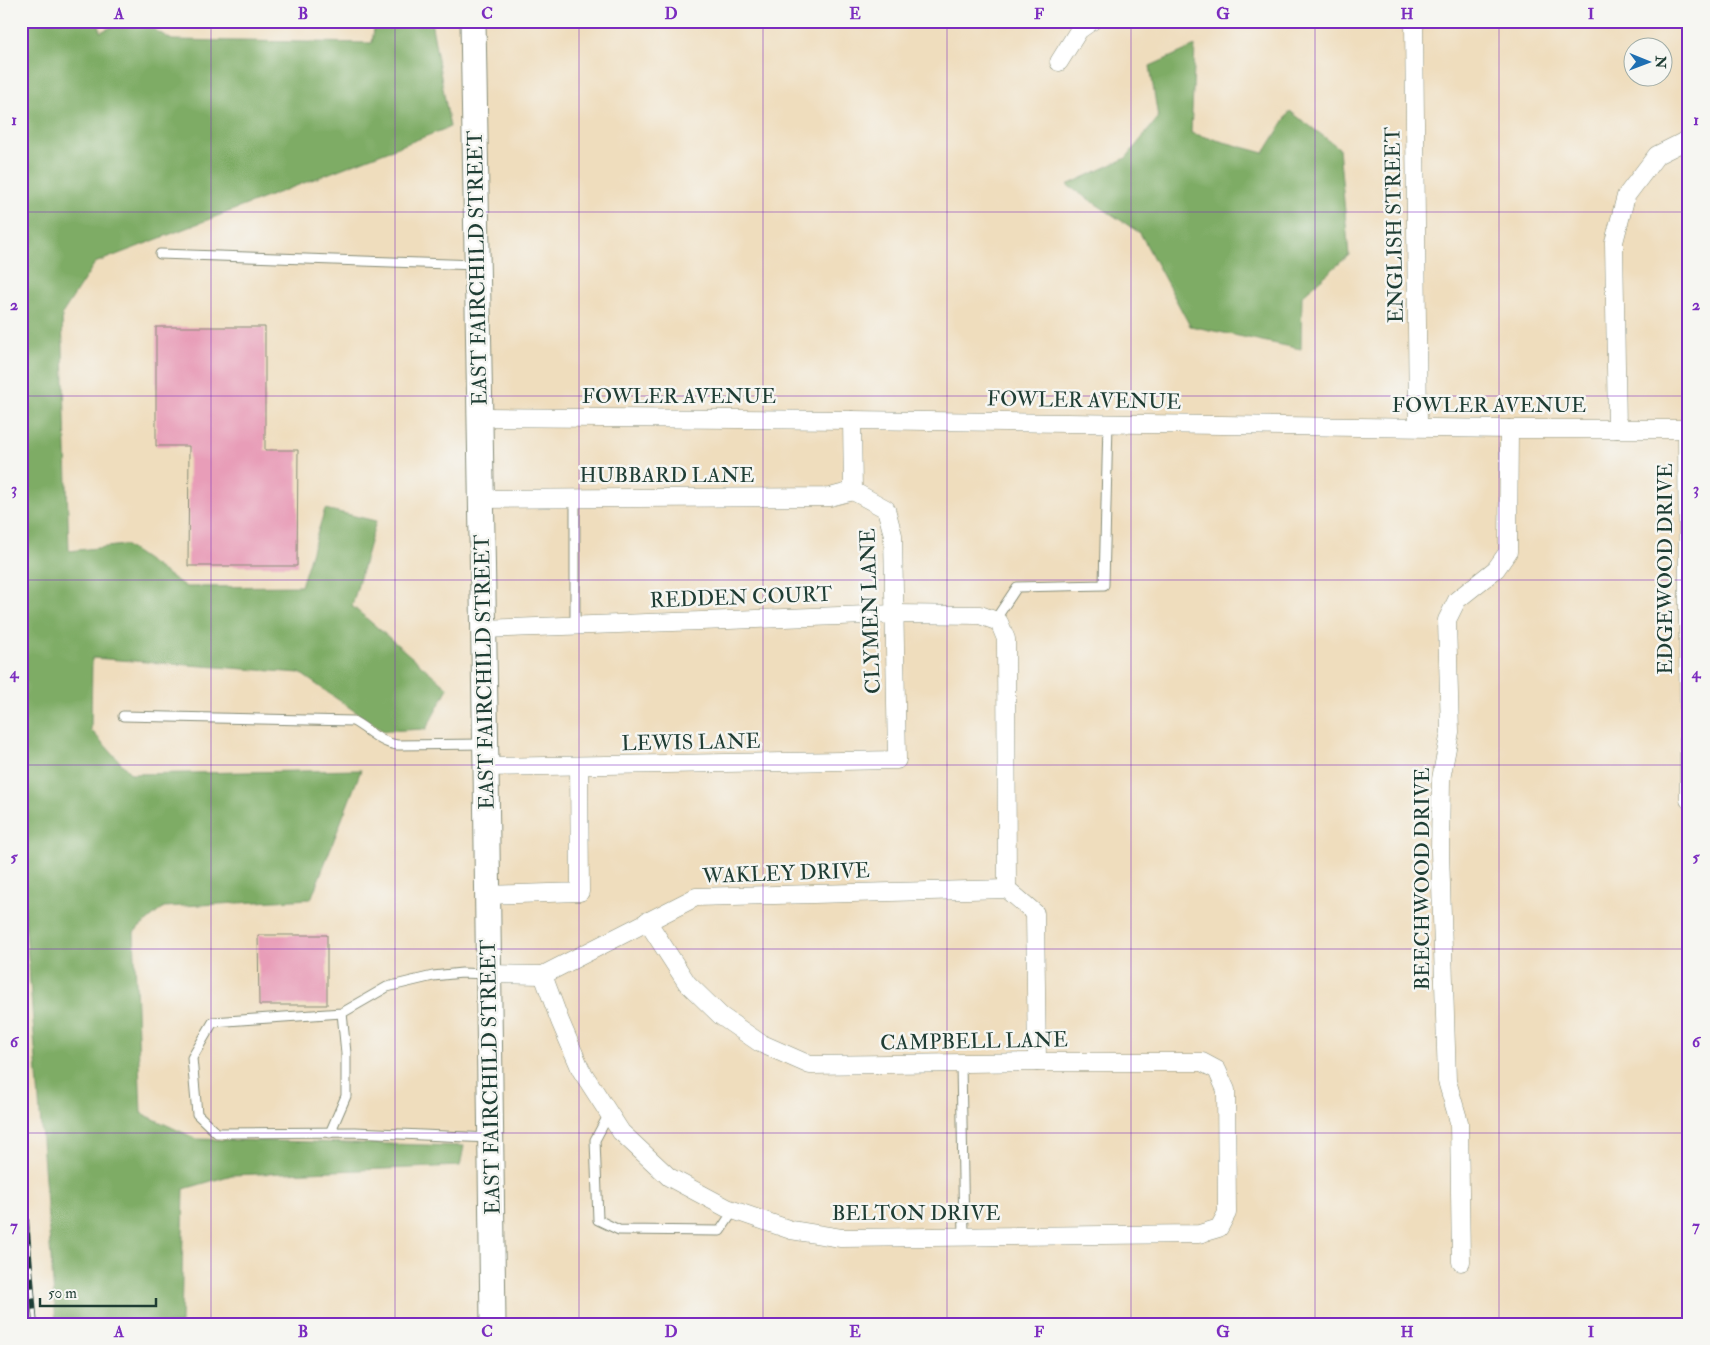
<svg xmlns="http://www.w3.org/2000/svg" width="1710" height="1345" viewBox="0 0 1710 1345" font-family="'IM FELL Double Pica',serif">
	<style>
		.forest { fill: #7eac65; stroke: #4e744c }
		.building { fill: #e89db8 }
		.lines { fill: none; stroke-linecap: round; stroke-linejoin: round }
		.lane-casing { stroke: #878d78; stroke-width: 11 }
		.street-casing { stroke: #878d78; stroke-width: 19 }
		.secondary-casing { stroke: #878d78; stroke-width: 27 }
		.lane { stroke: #fff; stroke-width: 9 }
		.street { stroke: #fff; stroke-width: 18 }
		.secondary { stroke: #fff; stroke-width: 25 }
		.rail-casing { stroke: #1f3d34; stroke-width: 5.5 }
		.rail { stroke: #f6f6f2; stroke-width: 4; stroke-dasharray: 11; stroke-linecap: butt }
		.grid { fill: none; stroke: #7b2cbf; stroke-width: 1; stroke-opacity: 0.55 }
		.labels { text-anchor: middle; stroke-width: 5; stroke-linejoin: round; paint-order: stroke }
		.street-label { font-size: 21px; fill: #1f3d34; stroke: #f6f6f2 }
		.neatline { fill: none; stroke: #7b2cbf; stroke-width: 2 }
		.grid-label { font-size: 16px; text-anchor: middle; font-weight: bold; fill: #7b2cbf }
	</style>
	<rect width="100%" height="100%" fill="#f6f6f2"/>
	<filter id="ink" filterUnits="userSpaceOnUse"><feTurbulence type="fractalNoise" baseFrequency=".02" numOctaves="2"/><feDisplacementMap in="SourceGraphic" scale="10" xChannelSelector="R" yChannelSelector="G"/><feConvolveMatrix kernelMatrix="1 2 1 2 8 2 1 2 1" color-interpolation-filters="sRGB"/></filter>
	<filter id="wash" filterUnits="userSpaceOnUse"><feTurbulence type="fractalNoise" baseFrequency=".0096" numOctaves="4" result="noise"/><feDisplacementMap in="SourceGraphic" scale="20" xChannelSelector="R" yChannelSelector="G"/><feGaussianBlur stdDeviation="1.12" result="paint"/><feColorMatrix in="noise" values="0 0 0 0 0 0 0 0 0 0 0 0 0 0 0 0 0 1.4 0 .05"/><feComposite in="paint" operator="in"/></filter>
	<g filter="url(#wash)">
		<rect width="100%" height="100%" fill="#efddbd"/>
		<g class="forest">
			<path d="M21,21H99L100,32L126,21H140L172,40L372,43L375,21H431L450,127L95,263L62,314L69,551L125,545L186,587L301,586L325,509L376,521L352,606L448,688L426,729L383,731L300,673L92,658L91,730L131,774L361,770L311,899L164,907L134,932L141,1113L197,1139L464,1146L460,1166L232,1175L184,1189L181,1324H56L21,864Z"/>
			<path d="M1195,46L1191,133L1264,153L1290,111L1339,148L1349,255L1302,296L1301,349L1190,326L1140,233L1067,185L1126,158L1158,118L1150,66Z"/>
		</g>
		<g id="blocks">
			<g class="building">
				<path d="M156,327H265V450H298L297,566H188L189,446H156Z"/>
				<path d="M258,935H327V1005H259Z"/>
			</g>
		</g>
	</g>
	<g filter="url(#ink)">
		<use href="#blocks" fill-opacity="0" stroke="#878d78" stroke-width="1"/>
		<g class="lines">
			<defs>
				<g id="lane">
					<path d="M160,254L477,265"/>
					<path d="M575,498V626"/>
					<path d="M995,620L1017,587L1104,585L1108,423"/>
					<path d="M123,716L353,721C368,729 380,743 397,745L485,744"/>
					<path d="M487,974L462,973L433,976L387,987L342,1013L213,1022L192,1058L197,1114L217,1133L355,1132L490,1138"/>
					<path d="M961,1063L964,1237"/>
					<path d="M609,1114L595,1140L598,1220L619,1230L720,1231L734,1210"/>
					<path d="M330,1133L346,1096V1053L342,1013"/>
				</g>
				<g id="street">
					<path d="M1414,21L1418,427"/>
					<path d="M1059,62L1079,30L1092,21"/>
					<path d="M479,417L852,420L1509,429H1689"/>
					<path d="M1617,429L1614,242L1626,196L1657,155L1689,139"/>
					<path d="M1687,429L1689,800"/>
					<path d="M480,499L830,497L853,491"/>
					<path d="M483,629L895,614L980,615L999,622L1006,639L1007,889"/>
					<path d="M486,767L897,760L893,535L886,509L853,491L852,420"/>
					<path d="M487,895L580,892L579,766"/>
					<path d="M488,974L543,975L696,897L1007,889L1035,913L1037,1062"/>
					<path d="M543,975L560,1021L581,1070L621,1132L669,1177L727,1208L791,1230L841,1238L1199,1234L1219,1228L1227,1213L1226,1090L1217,1070L1202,1062H1037L810,1065L760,1043L721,1016L687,983L647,921"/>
					<path d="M1461,1262L1459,1122L1447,1081L1440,851L1441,779L1450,732L1447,620L1457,600L1496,569L1508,552L1509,429"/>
				</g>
				<path id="secondary" d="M473,21L486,767L493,1324"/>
			</defs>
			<use href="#lane" class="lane-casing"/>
			<use href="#street" class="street-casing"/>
			<use href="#secondary" class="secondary-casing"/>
			<use href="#lane" class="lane"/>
			<use href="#street" class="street"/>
			<use href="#secondary" class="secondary"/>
			<defs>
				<g id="rail">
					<path d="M21,1156L35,1324"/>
					<path d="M21,1271L26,1324"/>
				</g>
			</defs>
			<use href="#rail" class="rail-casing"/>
			<use href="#rail" class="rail"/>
		</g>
	</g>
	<path class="grid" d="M211,21V1324M395,21V1324M579,21V1324M763,21V1324M947,21V1324M1131,21V1324M1315,21V1324M1499,21V1324M21,212H1689M21,396H1689M21,580H1689M21,765H1689M21,949H1689M21,1133H1689"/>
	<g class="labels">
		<g class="street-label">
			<text transform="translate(1394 225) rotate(-91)" y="7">ENGLISH STREET</text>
			<text transform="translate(477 268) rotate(-91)" y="7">EAST FAIRCHILD STREET</text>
			<text x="679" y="403">FOWLER AVENUE</text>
			<text transform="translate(1084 400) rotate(1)" y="7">FOWLER AVENUE</text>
			<text x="1489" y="412">FOWLER AVENUE</text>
			<text x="667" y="482">HUBBARD LANE</text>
			<text transform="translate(1665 569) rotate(-90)" y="7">EDGEWOOD DRIVE</text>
			<text transform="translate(741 597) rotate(-2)" y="7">REDDEN COURT</text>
			<text transform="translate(870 611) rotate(-92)" y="7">CLYMEN LANE</text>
			<text transform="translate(484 672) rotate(-91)" y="7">EAST FAIRCHILD STREET</text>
			<text transform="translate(691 742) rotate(-1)" y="7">LEWIS LANE</text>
			<text transform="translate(786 873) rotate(-2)" y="7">WAKLEY DRIVE</text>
			<text transform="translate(1422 879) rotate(-90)" y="7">BEECHWOOD DRIVE</text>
			<text transform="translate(974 1041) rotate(-1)" y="7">CAMPBELL LANE</text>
			<text transform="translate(490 1077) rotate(-91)" y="7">EAST FAIRCHILD STREET</text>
			<text x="916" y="1220">BELTON DRIVE</text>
		</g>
	</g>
	<rect width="1710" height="1345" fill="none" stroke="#f6f6f2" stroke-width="55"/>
	<g transform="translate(1648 62) rotate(91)"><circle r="24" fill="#f6f6f2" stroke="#a0aca6"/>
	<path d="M0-4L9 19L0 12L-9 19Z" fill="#1f6fb2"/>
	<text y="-8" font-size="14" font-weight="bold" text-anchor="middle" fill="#1f3d34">N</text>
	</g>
	<path d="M40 1298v8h116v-8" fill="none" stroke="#1f3d34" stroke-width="2.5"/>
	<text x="48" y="1298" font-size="15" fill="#1f3d34" stroke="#f6f6f2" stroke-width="4" paint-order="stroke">50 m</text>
	<rect x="28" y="28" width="1654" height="1290" class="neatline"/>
	<g class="grid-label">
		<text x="119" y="19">A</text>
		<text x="303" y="19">B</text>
		<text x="487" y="19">C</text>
		<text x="671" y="19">D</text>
		<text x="855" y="19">E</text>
		<text x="1039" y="19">F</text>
		<text x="1223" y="19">G</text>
		<text x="1407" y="19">H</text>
		<text x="1591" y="19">I</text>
		<text x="14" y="125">1</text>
		<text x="1696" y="125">1</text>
		<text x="14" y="310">2</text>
		<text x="1696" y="310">2</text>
		<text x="14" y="494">3</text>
		<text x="1696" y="494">3</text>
		<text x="14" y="678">4</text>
		<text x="1696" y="678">4</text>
		<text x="14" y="862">5</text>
		<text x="1696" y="862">5</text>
		<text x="14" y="1047">6</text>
		<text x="1696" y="1047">6</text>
		<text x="14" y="1231">7</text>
		<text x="1696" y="1231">7</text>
		<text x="119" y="1337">A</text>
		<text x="303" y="1337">B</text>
		<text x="487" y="1337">C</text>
		<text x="671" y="1337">D</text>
		<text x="855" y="1337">E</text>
		<text x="1039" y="1337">F</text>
		<text x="1223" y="1337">G</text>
		<text x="1407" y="1337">H</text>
		<text x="1591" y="1337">I</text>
	</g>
</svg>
